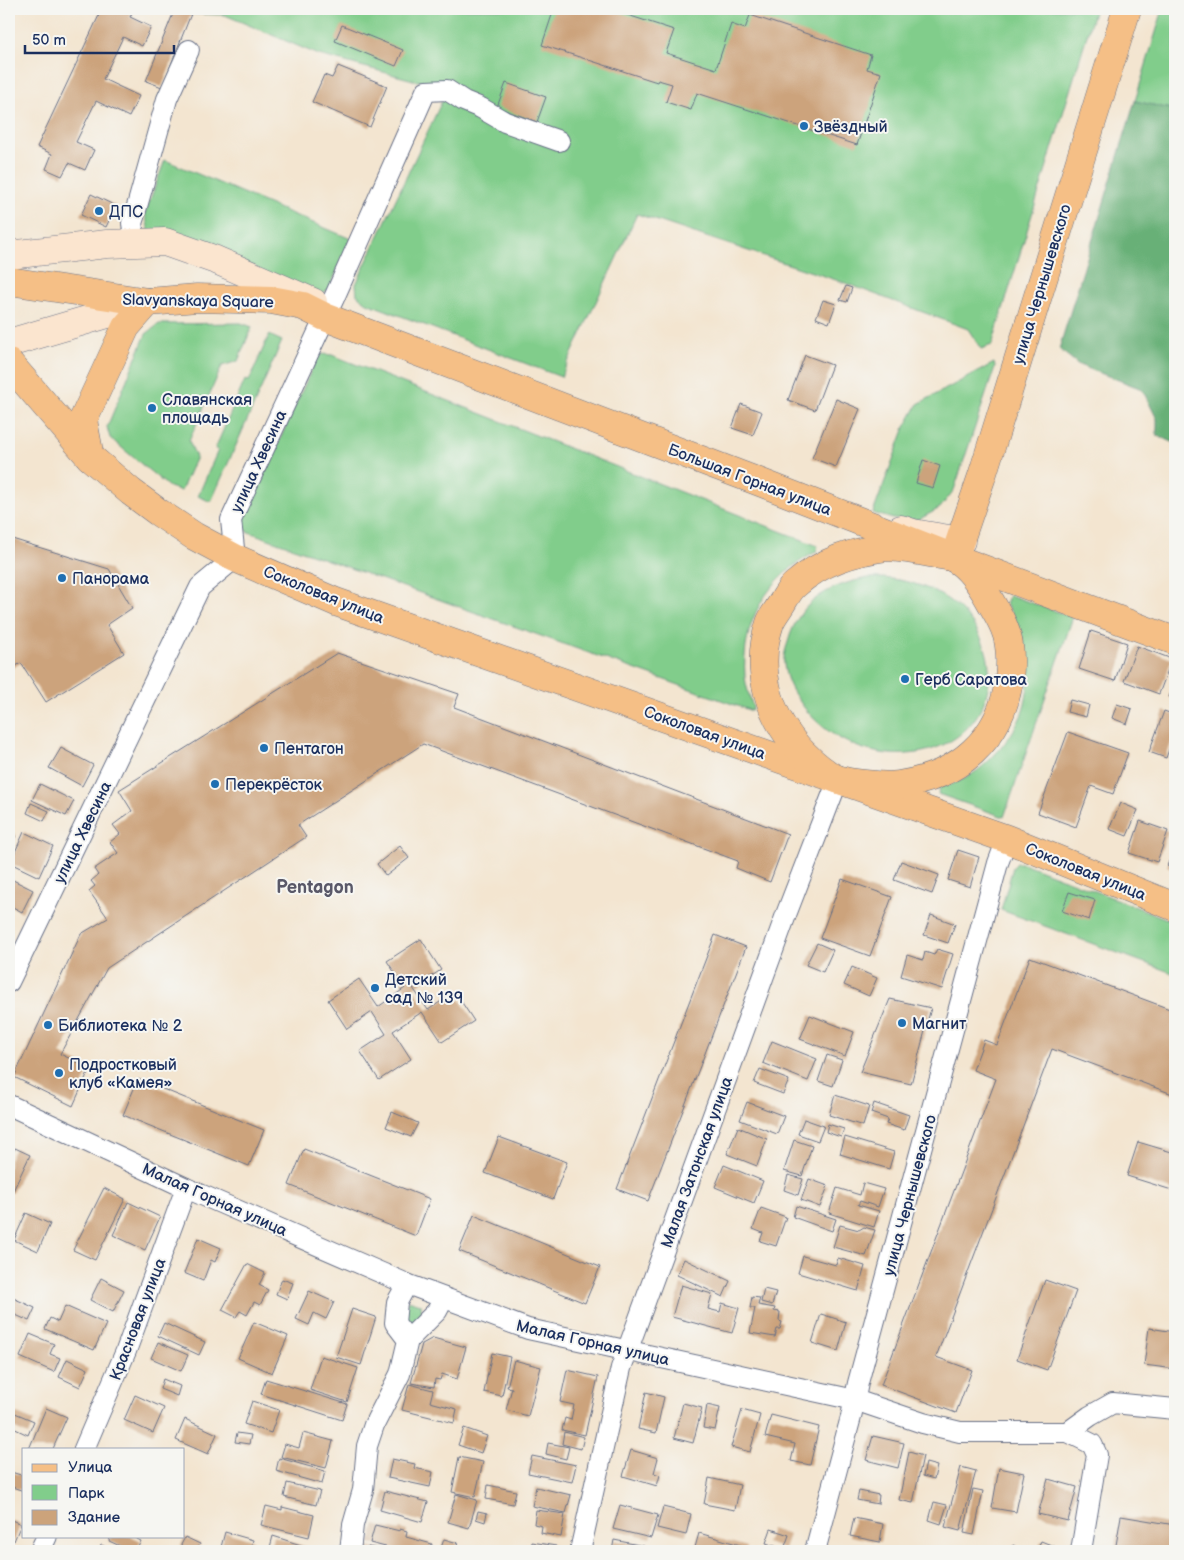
<svg xmlns="http://www.w3.org/2000/svg" width="1184" height="1560" viewBox="0 0 1184 1560" font-family="'Balsamiq Sans',sans-serif">
	<style>
		.green { fill: #81cd8b; stroke: #4e7e74 }
		.forest { fill: #68b077; stroke: #42706a }
		.building { fill: #cca37b }
		.lines { fill: none; stroke-linecap: round; stroke-linejoin: round }
		.street-casing { stroke: #676f86; stroke-width: 22 }
		.secondary-casing { stroke: #676f86; stroke-width: 29 }
		.primary-casing { stroke: #676f86; stroke-width: 29 }
		.street { stroke: #fff; stroke-width: 20 }
		.secondary { stroke: #fbe5cf; stroke-width: 28 }
		.primary { stroke: #f5bf86; stroke-width: 28 }
		.poi-dot { fill: #1f6fb2; stroke: #f6f6f2; stroke-width: 2 }
		.labels { text-anchor: middle; stroke-width: 4; stroke-linejoin: round; paint-order: stroke }
		.poi-label { font-size: 16px; fill: #1b2f5e; stroke: #f6f6f2; text-anchor: start }
		.street-label { font-size: 16px; fill: #1b2f5e; stroke: #f6f6f2 }
		.neighbourhood-label { font-size: 18px; font-weight: bold; fill: #595868; stroke: #f6f6f2 }
	</style>
	<rect width="100%" height="100%" fill="#f6f6f2"/>
	<filter id="ink" filterUnits="userSpaceOnUse"><feTurbulence type="fractalNoise" baseFrequency=".02" numOctaves="2"/><feDisplacementMap in="SourceGraphic" scale="10" xChannelSelector="R" yChannelSelector="G"/><feConvolveMatrix kernelMatrix="1 2 1 2 8 2 1 2 1" color-interpolation-filters="sRGB"/></filter>
	<filter id="wash" filterUnits="userSpaceOnUse"><feTurbulence type="fractalNoise" baseFrequency=".0096" numOctaves="4" result="noise"/><feDisplacementMap in="SourceGraphic" scale="20" xChannelSelector="R" yChannelSelector="G"/><feGaussianBlur stdDeviation="1.12" result="paint"/><feColorMatrix in="noise" values="0 0 0 0 0 0 0 0 0 0 0 0 0 0 0 0 0 1.4 0 .05"/><feComposite in="paint" operator="in"/></filter>
	<g filter="url(#wash)">
		<rect width="100%" height="100%" fill="#f3e5d0"/>
		<g class="green">
			<path d="M178,9H1095L992,345L981,349L968,329L845,283L637,214L561,377L367,303L357,295L356,284L450,84L417,81L319,55L225,15L191,14Z"/>
			<path d="M1163,9H1175V110L1135,101Z"/>
			<path d="M165,160L351,239L330,287L322,295L149,232L145,213Z"/>
			<path d="M241,323L252,327L238,361L222,366L189,441L196,457L181,491L169,487L110,438L107,427L146,334L159,324Z"/>
			<path d="M269,335L282,341L211,502L198,496L218,450L215,449L245,380L249,381Z"/>
			<path d="M322,354L332,355L818,546L816,552C767,577 741,622 745,677C746,687 750,698 753,707L752,711L246,531L243,525L245,516L316,360Z"/>
			<path d="M994,363L995,367L954,490L940,508L918,520L893,519L873,513L905,427L918,404Z"/>
			<path d="M868,578C905,576 950,591 972,623C1009,674 984,739 922,752C874,762 825,740 798,699C791,690 785,676 784,664C783,657 786,648 788,642C799,601 829,585 868,578Z"/>
			<path d="M1009,595L1073,617L1004,817L938,794L940,786C945,785 951,785 955,783C985,772 1018,734 1025,704C1033,670 1026,632 1006,605Z"/>
			<path d="M1017,863H1023L1175,922V974L1001,910L1013,867Z"/>
			<path d="M408,1300L421,1304L422,1314L417,1323L408,1325L402,1322Z"/>
		</g>
		<path class="forest" d="M1135,101L1175,110V443L1157,436V419L1142,389L1079,365L1059,349Z"/>
		<g id="blocks">
			<g class="building">
				<path d="M102,9H134L130,17L151,27L142,46L123,37L103,79L139,96L129,117L96,101L76,142L94,150L85,170L69,163L62,176L46,169L52,154L37,147Z"/>
				<path d="M175,9L191,14L162,87L146,81Z"/>
				<path d="M554,9H609L674,30L666,53L716,69L731,24L745,29L750,15L871,55L867,69L881,73L857,145L697,93L691,110L666,102L672,84L658,80L657,82L542,45Z"/>
				<path d="M342,25L403,50L396,66L335,41Z"/>
				<path d="M338,66L387,86L370,127L312,102L324,75L332,78Z"/>
				<path d="M506,83L546,97L537,122L497,107Z"/>
				<path d="M91,194L116,206L106,227L81,215Z"/>
				<path d="M846,286L852,288L847,302L840,300Z"/>
				<path d="M823,300L836,304L829,323L816,318Z"/>
				<path d="M805,355L832,365L815,410L788,400Z"/>
				<path d="M836,399L860,409L836,467L812,458Z"/>
				<path d="M741,404L762,412L753,435L732,428Z"/>
				<path d="M923,460L940,466L933,488L916,483Z"/>
				<path d="M9,538L109,569L132,608L107,625L124,653L46,702L21,663L9,670Z"/>
				<path d="M1091,631L1127,643L1115,681L1079,669Z"/>
				<path d="M1137,646L1172,659L1159,694L1124,681Z"/>
				<path d="M337,653L459,694L454,707L788,834L770,882L736,868L738,861L423,744L298,825L306,837L107,968L60,1054L90,1068L73,1106L14,1077L81,934L108,918L89,891L95,886L91,881L98,875L94,869L118,853L110,842L120,834L113,825L132,811L119,790Z"/>
				<path d="M1175,682V699L1169,697Z"/>
				<path d="M1070,700L1089,705L1086,717L1067,712Z"/>
				<path d="M1117,704L1132,709L1127,724L1112,718Z"/>
				<path d="M1164,711L1175,715V732L1166,758L1149,752Z"/>
				<path d="M1068,732L1128,753L1113,794L1091,786L1076,827L1038,813Z"/>
				<path d="M61,748L93,765L82,786L49,768Z"/>
				<path d="M40,784L74,801L66,816L32,800Z"/>
				<path d="M31,803L49,811L44,821L27,813Z"/>
				<path d="M1121,803L1138,810L1127,836L1109,829Z"/>
				<path d="M1140,821L1168,831L1157,862L1129,853Z"/>
				<path d="M9,831L16,835L9,850Z"/>
				<path d="M24,832L53,846L39,877L10,863Z"/>
				<path d="M400,846L409,858L386,876L377,864Z"/>
				<path d="M1175,847V870L1167,866Z"/>
				<path d="M958,850L979,857L970,887L948,880Z"/>
				<path d="M901,861L939,875L932,894L894,880Z"/>
				<path d="M9,878L33,890L22,912L9,905Z"/>
				<path d="M842,879L892,897L870,956L820,938Z"/>
				<path d="M1069,892L1095,900L1089,920L1062,911Z"/>
				<path d="M931,915L955,924L948,943L924,935Z"/>
				<path d="M715,935L746,947L648,1201L617,1189Z"/>
				<path d="M421,939L441,970L413,988L428,1010L455,992L474,1021L442,1042L422,1012L393,1031L411,1059L379,1080L360,1051L386,1034L372,1012L347,1029L328,1000L359,979L378,1007L405,988L387,961Z"/>
				<path d="M817,943L833,950L823,972L806,965Z"/>
				<path d="M937,949L953,954L942,989L901,976L907,955L923,960L925,952L934,955Z"/>
				<path d="M1030,957L1175,1011V1095L1052,1049L936,1357L972,1370L956,1413L881,1385L996,1079L973,1070L984,1040L997,1045Z"/>
				<path d="M852,967L877,978L869,996L844,985Z"/>
				<path d="M890,999L931,1008L911,1084L860,1072Z"/>
				<path d="M810,1015L854,1032L845,1056L800,1039Z"/>
				<path d="M772,1041L817,1059L808,1081L763,1063Z"/>
				<path d="M827,1055L842,1060L833,1086L818,1081Z"/>
				<path d="M760,1069L789,1080L783,1094L754,1083Z"/>
				<path d="M138,1079L264,1130L249,1166L123,1115Z"/>
				<path d="M835,1095L869,1106L863,1126L829,1115Z"/>
				<path d="M747,1102L784,1116L777,1134L740,1120Z"/>
				<path d="M874,1103L909,1115L904,1130L886,1124L888,1119L871,1113Z"/>
				<path d="M392,1112L418,1123L411,1137L386,1127Z"/>
				<path d="M804,1119L824,1126L818,1141L798,1134Z"/>
				<path d="M828,1124L844,1129L841,1137L826,1132Z"/>
				<path d="M738,1127L767,1139L757,1166L727,1154Z"/>
				<path d="M499,1137L567,1162L553,1199L485,1173Z"/>
				<path d="M845,1137L894,1152L889,1169L840,1154Z"/>
				<path d="M794,1140L812,1146L802,1176L784,1171Z"/>
				<path d="M1138,1142L1175,1153V1191L1127,1176Z"/>
				<path d="M15,1148L30,1155L12,1193L9,1192V1160Z"/>
				<path d="M304,1149L430,1199L416,1236L289,1185Z"/>
				<path d="M724,1165L763,1181L754,1203L715,1187Z"/>
				<path d="M788,1175L803,1179L798,1195L784,1190Z"/>
				<path d="M809,1179L828,1186L820,1207L801,1200Z"/>
				<path d="M863,1183L884,1189L878,1207L860,1201L858,1205L879,1211L874,1227L829,1213L837,1188L860,1195Z"/>
				<path d="M104,1188L125,1199L95,1260L73,1250Z"/>
				<path d="M128,1202L160,1217L145,1250L113,1235Z"/>
				<path d="M796,1206L836,1219L832,1231L793,1217Z"/>
				<path d="M761,1208L786,1217L776,1246L760,1241L763,1233L753,1229Z"/>
				<path d="M26,1213L50,1224L38,1251L14,1240Z"/>
				<path d="M474,1215L600,1267L585,1303L459,1251Z"/>
				<path d="M840,1225L859,1230L864,1227L875,1230L866,1256L833,1247Z"/>
				<path d="M198,1238L221,1248L215,1262L211,1260L203,1281L184,1273Z"/>
				<path d="M803,1256L836,1265L838,1258L865,1266L858,1291L798,1273Z"/>
				<path d="M684,1259L730,1281L723,1297L677,1275Z"/>
				<path d="M247,1264L265,1273L259,1285L268,1290L260,1305L254,1302L247,1315L240,1311L236,1317L222,1310Z"/>
				<path d="M101,1278L124,1290L113,1312L90,1300Z"/>
				<path d="M282,1279L293,1283L287,1299L276,1294Z"/>
				<path d="M1045,1280L1076,1291L1047,1370L1017,1359Z"/>
				<path d="M681,1285L712,1294L708,1309L720,1312L722,1303L739,1308L732,1333L672,1317Z"/>
				<path d="M764,1289L776,1292L772,1305L761,1302Z"/>
				<path d="M309,1291L334,1302L326,1319L314,1313L309,1325L296,1319Z"/>
				<path d="M11,1297L35,1308L29,1321L9,1312V1303Z"/>
				<path d="M752,1297L760,1298L758,1305L775,1308L774,1311L780,1312L779,1321L782,1322L780,1329H777L775,1337L750,1333L755,1308H750Z"/>
				<path d="M65,1306L106,1324L94,1350L45,1329L50,1318L58,1322Z"/>
				<path d="M352,1309L376,1317L361,1365L336,1357Z"/>
				<path d="M821,1314L846,1322L838,1351L812,1343Z"/>
				<path d="M254,1322L288,1336L272,1373L238,1358Z"/>
				<path d="M164,1323L205,1342L199,1355L158,1336Z"/>
				<path d="M1149,1328L1175,1332V1369L1144,1365Z"/>
				<path d="M30,1334L54,1344L50,1354L60,1358L54,1372L20,1357Z"/>
				<path d="M433,1338L466,1347L457,1379L442,1374L440,1380L435,1379L434,1387L411,1383L422,1344Z"/>
				<path d="M158,1342L188,1355L181,1371L151,1358Z"/>
				<path d="M492,1353L510,1357L502,1396L484,1392Z"/>
				<path d="M321,1356L358,1368L347,1402L310,1390Z"/>
				<path d="M67,1359L88,1369L80,1387L59,1377Z"/>
				<path d="M514,1360L541,1367L528,1416L506,1410L512,1388L507,1387Z"/>
				<path d="M567,1370L598,1377L585,1435L562,1430L565,1418L571,1420L574,1405L560,1402Z"/>
				<path d="M163,1379L180,1386L177,1396L160,1389Z"/>
				<path d="M266,1379L347,1404L342,1420L261,1394Z"/>
				<path d="M409,1384L433,1390L430,1402L457,1409L454,1423L402,1410Z"/>
				<path d="M646,1392L664,1397L656,1433L638,1429Z"/>
				<path d="M135,1395L164,1408L153,1433L124,1420Z"/>
				<path d="M252,1401L279,1410L271,1433L244,1424Z"/>
				<path d="M683,1403L702,1408L693,1443L674,1438Z"/>
				<path d="M707,1405L720,1408L715,1430L703,1428Z"/>
				<path d="M46,1408L67,1417L55,1444L53,1449H29Z"/>
				<path d="M742,1410L760,1415L750,1452L731,1447Z"/>
				<path d="M15,1413L34,1421L28,1435L9,1426Z"/>
				<path d="M771,1415L819,1427L810,1465L791,1461L795,1444L765,1437Z"/>
				<path d="M185,1419L217,1434L208,1454L176,1440Z"/>
				<path d="M464,1428L487,1436L481,1453L458,1445Z"/>
				<path d="M564,1432L584,1437L581,1449L562,1444Z"/>
				<path d="M237,1433L251,1435L249,1444L235,1442Z"/>
				<path d="M303,1433L333,1441L326,1468L281,1457L285,1444L299,1448Z"/>
				<path d="M873,1436L904,1443L898,1468L866,1460Z"/>
				<path d="M548,1443L569,1447L566,1459L546,1454Z"/>
				<path d="M631,1450L658,1458L654,1473L660,1475L657,1486L623,1476Z"/>
				<path d="M909,1452L923,1456L913,1503L899,1500Z"/>
				<path d="M532,1456L576,1465L572,1482L528,1473Z"/>
				<path d="M459,1457L483,1462L475,1497L452,1492Z"/>
				<path d="M279,1458L325,1471L322,1484L276,1471Z"/>
				<path d="M392,1459L415,1464L414,1468L433,1472L430,1487L388,1478Z"/>
				<path d="M926,1463L937,1466L934,1479L923,1476Z"/>
				<path d="M961,1467L976,1471L960,1531L945,1527Z"/>
				<path d="M999,1468L1024,1473L1016,1512L992,1508Z"/>
				<path d="M11,1472L24,1476V1491L9,1486Z"/>
				<path d="M709,1478L740,1485L735,1510L704,1504Z"/>
				<path d="M1048,1479L1077,1487L1068,1521L1038,1514Z"/>
				<path d="M287,1483L320,1491L316,1505L284,1497Z"/>
				<path d="M488,1485L516,1491L513,1504L486,1499Z"/>
				<path d="M536,1487L571,1495L566,1513L532,1506Z"/>
				<path d="M973,1489L983,1491L974,1535L964,1533Z"/>
				<path d="M385,1491L428,1502L422,1522L380,1510Z"/>
				<path d="M859,1491L879,1495L878,1504L857,1500Z"/>
				<path d="M456,1494L477,1500L469,1528L448,1522Z"/>
				<path d="M934,1502L947,1505L941,1524L929,1520Z"/>
				<path d="M620,1505L658,1515L651,1538L613,1529Z"/>
				<path d="M266,1506L282,1510V1507L314,1515L309,1537L261,1525Z"/>
				<path d="M663,1507L691,1514L686,1535L657,1528Z"/>
				<path d="M536,1510L565,1514L561,1537L541,1533L542,1526L534,1524Z"/>
				<path d="M478,1511L487,1513L485,1522L476,1519Z"/>
				<path d="M1121,1516L1175,1525V1551H1115Z"/>
				<path d="M854,1518L883,1524L880,1542L850,1536Z"/>
				<path d="M9,1519L21,1524L14,1541L9,1539Z"/>
				<path d="M375,1525L400,1531V1529L407,1531L406,1537L432,1544L430,1551H401L370,1543Z"/>
				<path d="M771,1529L789,1535L784,1549L766,1543Z"/>
				<path d="M225,1532L253,1540L250,1551H236L221,1547Z"/>
				<path d="M699,1533L747,1547L746,1551H694Z"/>
				<path d="M111,1536H131L141,1541L136,1551H131L109,1541Z"/>
				<path d="M273,1536L307,1547L306,1551H269Z"/>
				<path d="M185,1537L200,1544L197,1551H178Z"/>
				<path d="M444,1539L458,1543L455,1551H440Z"/>
				<path d="M614,1540L644,1546L643,1551H612Z"/>
				<path d="M1041,1541L1056,1547L1055,1551H1044L1038,1549Z"/>
				<path d="M532,1542L556,1546L555,1551H531Z"/>
				<path d="M101,1545L116,1551H99Z"/>
				<path d="M1013,1545L1024,1551H1010Z"/>
				<path d="M368,1547L385,1550V1551H367Z"/>
				<path d="M872,1547L887,1550V1551H871Z"/>
			</g>
		</g>
	</g>
	<g filter="url(#ink)">
		<use href="#blocks" fill-opacity="0" stroke="#676f86" stroke-width="1"/>
		<g class="lines">
			<defs>
				<g id="street">
					<path d="M135,243L132,223L134,217L167,99L189,50"/>
					<path d="M9,982L200,587L235,558L231,520L334,298L426,91L447,90L464,101L481,108L505,122L559,141"/>
					<path d="M9,1105L186,1188L407,1284L528,1329L855,1400L923,1423L960,1432H1068L1090,1416L1113,1403L1175,1409"/>
					<path d="M408,1340L437,1311L444,1298"/>
					<path d="M1068,1432L1092,1444L1097,1455L1081,1551"/>
					<path d="M84,1449L126,1351L186,1188"/>
					<path d="M40,1551L47,1536"/>
					<path d="M350,1551L353,1525L363,1490L367,1446L374,1425L400,1374L408,1340L395,1323L397,1302L407,1284"/>
					<path d="M580,1551L621,1368L787,912L838,780"/>
					<path d="M815,1551L851,1417L858,1383L998,863L1007,839"/>
				</g>
				<g id="secondary">
					<path d="M9,255L107,244L165,242L216,260L313,302"/>
					<path d="M9,343L148,302"/>
					<path d="M901,529L913,533L961,541"/>
				</g>
				<g id="primary">
					<path d="M9,281L148,302L197,298L271,300L303,306L325,317L762,483L954,558L1175,641"/>
					<path d="M9,363L90,457L131,492L158,512L194,536L235,558L336,602L1007,839L1175,907"/>
					<path d="M90,457L83,420L126,327L148,302"/>
					<path d="M887,547C907,548 920,551 940,555C944,556 951,556 955,559C970,567 981,585 989,599C994,608 1000,617 1004,627C1011,643 1011,662 1009,680C1001,740 957,777 898,785C887,787 847,783 837,779C824,773 813,763 803,753C769,718 754,670 770,623C772,617 777,611 780,606C785,599 789,589 796,584C822,561 852,552 887,547Z"/>
					<path d="M954,558L982,476L1127,9"/>
				</g>
			</defs>
			<use href="#street" class="street-casing"/>
			<use href="#secondary" class="secondary-casing"/>
			<use href="#primary" class="primary-casing"/>
			<use href="#street" class="street"/>
			<use href="#secondary" class="secondary"/>
			<use href="#primary" class="primary"/>
		</g>
	</g>
	<g class="poi-dot">
		<circle cx="804" cy="126" r="5"/>
		<circle cx="99" cy="211" r="5"/>
		<circle cx="152" cy="408" r="5"/>
		<circle cx="62" cy="578" r="5"/>
		<circle cx="905" cy="679" r="5"/>
		<circle cx="264" cy="748" r="5"/>
		<circle cx="215" cy="784" r="5"/>
		<circle cx="375" cy="988" r="5"/>
		<circle cx="902" cy="1023" r="5"/>
		<circle cx="48" cy="1025" r="5"/>
		<circle cx="59" cy="1073" r="5"/>
	</g>
	<g class="labels">
		<g class="poi-label">
			<text x="814" y="132">Звёздный</text>
			<text x="109" y="217">ДПС</text>
			<text x="162" y="405">Славянская<tspan x="162" dy="18">площадь</tspan></text>
			<text x="72" y="584">Панорама</text>
			<text x="915" y="685">Герб Саратова</text>
			<text x="274" y="754">Пентагон</text>
			<text x="225" y="790">Перекрёсток</text>
			<text x="385" y="985">Детский<tspan x="385" dy="18">сад № 139</tspan></text>
			<text x="912" y="1029">Магнит</text>
			<text x="58" y="1031">Библиотека № 2</text>
			<text x="69" y="1070">Подростковый<tspan x="69" dy="18">клуб «Камея»</tspan></text>
		</g>
		<g class="street-label">
			<text transform="translate(1041 284) rotate(-73)" y="6">улица Чернышевского</text>
			<text transform="translate(198 300) rotate(1)" y="6">Slavyanskaya Square</text>
			<text transform="translate(258 461) rotate(-65)" y="6">улица Хвесина</text>
			<text transform="translate(750 479) rotate(21)" y="6">Большая Горная улица</text>
			<text transform="translate(324 594) rotate(22)" y="6">Соколовая улица</text>
			<text transform="translate(705 732) rotate(20)" y="6">Соколовая улица</text>
			<text transform="translate(82 832) rotate(-64)" y="6">улица Хвесина</text>
			<text transform="translate(1086 871) rotate(22)" y="6">Соколовая улица</text>
			<text transform="translate(696 1162) rotate(-70)" y="6">Малая Затонская улица</text>
			<text transform="translate(909 1195) rotate(-75)" y="6">улица Чернышевского</text>
			<text transform="translate(215 1199) rotate(24)" y="6">Малая Горная улица</text>
			<text transform="translate(137 1319) rotate(-69)" y="6">Красновая улица</text>
			<text transform="translate(593 1342) rotate(13)" y="6">Малая Горная улица</text>
		</g>
		<g class="neighbourhood-label">
			<text x="315" y="893">Pentagon</text>
		</g>
	</g>
	<rect width="1184" height="1560" fill="none" stroke="#f6f6f2" stroke-width="30"/>
	<rect x="22" y="1448" width="162" height="90" fill="#f6f6f2" stroke="#9ea6b7"/>
	<rect x="32" y="1464" width="25" height="8" fill="#f5bf86" stroke="#9ea6b7"/>
	<text x="68" y="1472" font-size="15" fill="#1b2f5e">Улица</text>
	<rect x="32" y="1485" width="25" height="15" fill="#81cd8b" stroke="#9ea6b7"/>
	<text x="68" y="1498" font-size="15" fill="#1b2f5e">Парк</text>
	<rect x="32" y="1510" width="25" height="15" fill="#cca37b" stroke="#9ea6b7"/>
	<text x="68" y="1522" font-size="15" fill="#1b2f5e">Здание</text>
	<path d="M25 45v8h149v-8" fill="none" stroke="#1b2f5e" stroke-width="2.5"/>
	<text x="32" y="45" font-size="15" fill="#1b2f5e" stroke="#f6f6f2" stroke-width="4" paint-order="stroke">50 m</text>
</svg>
